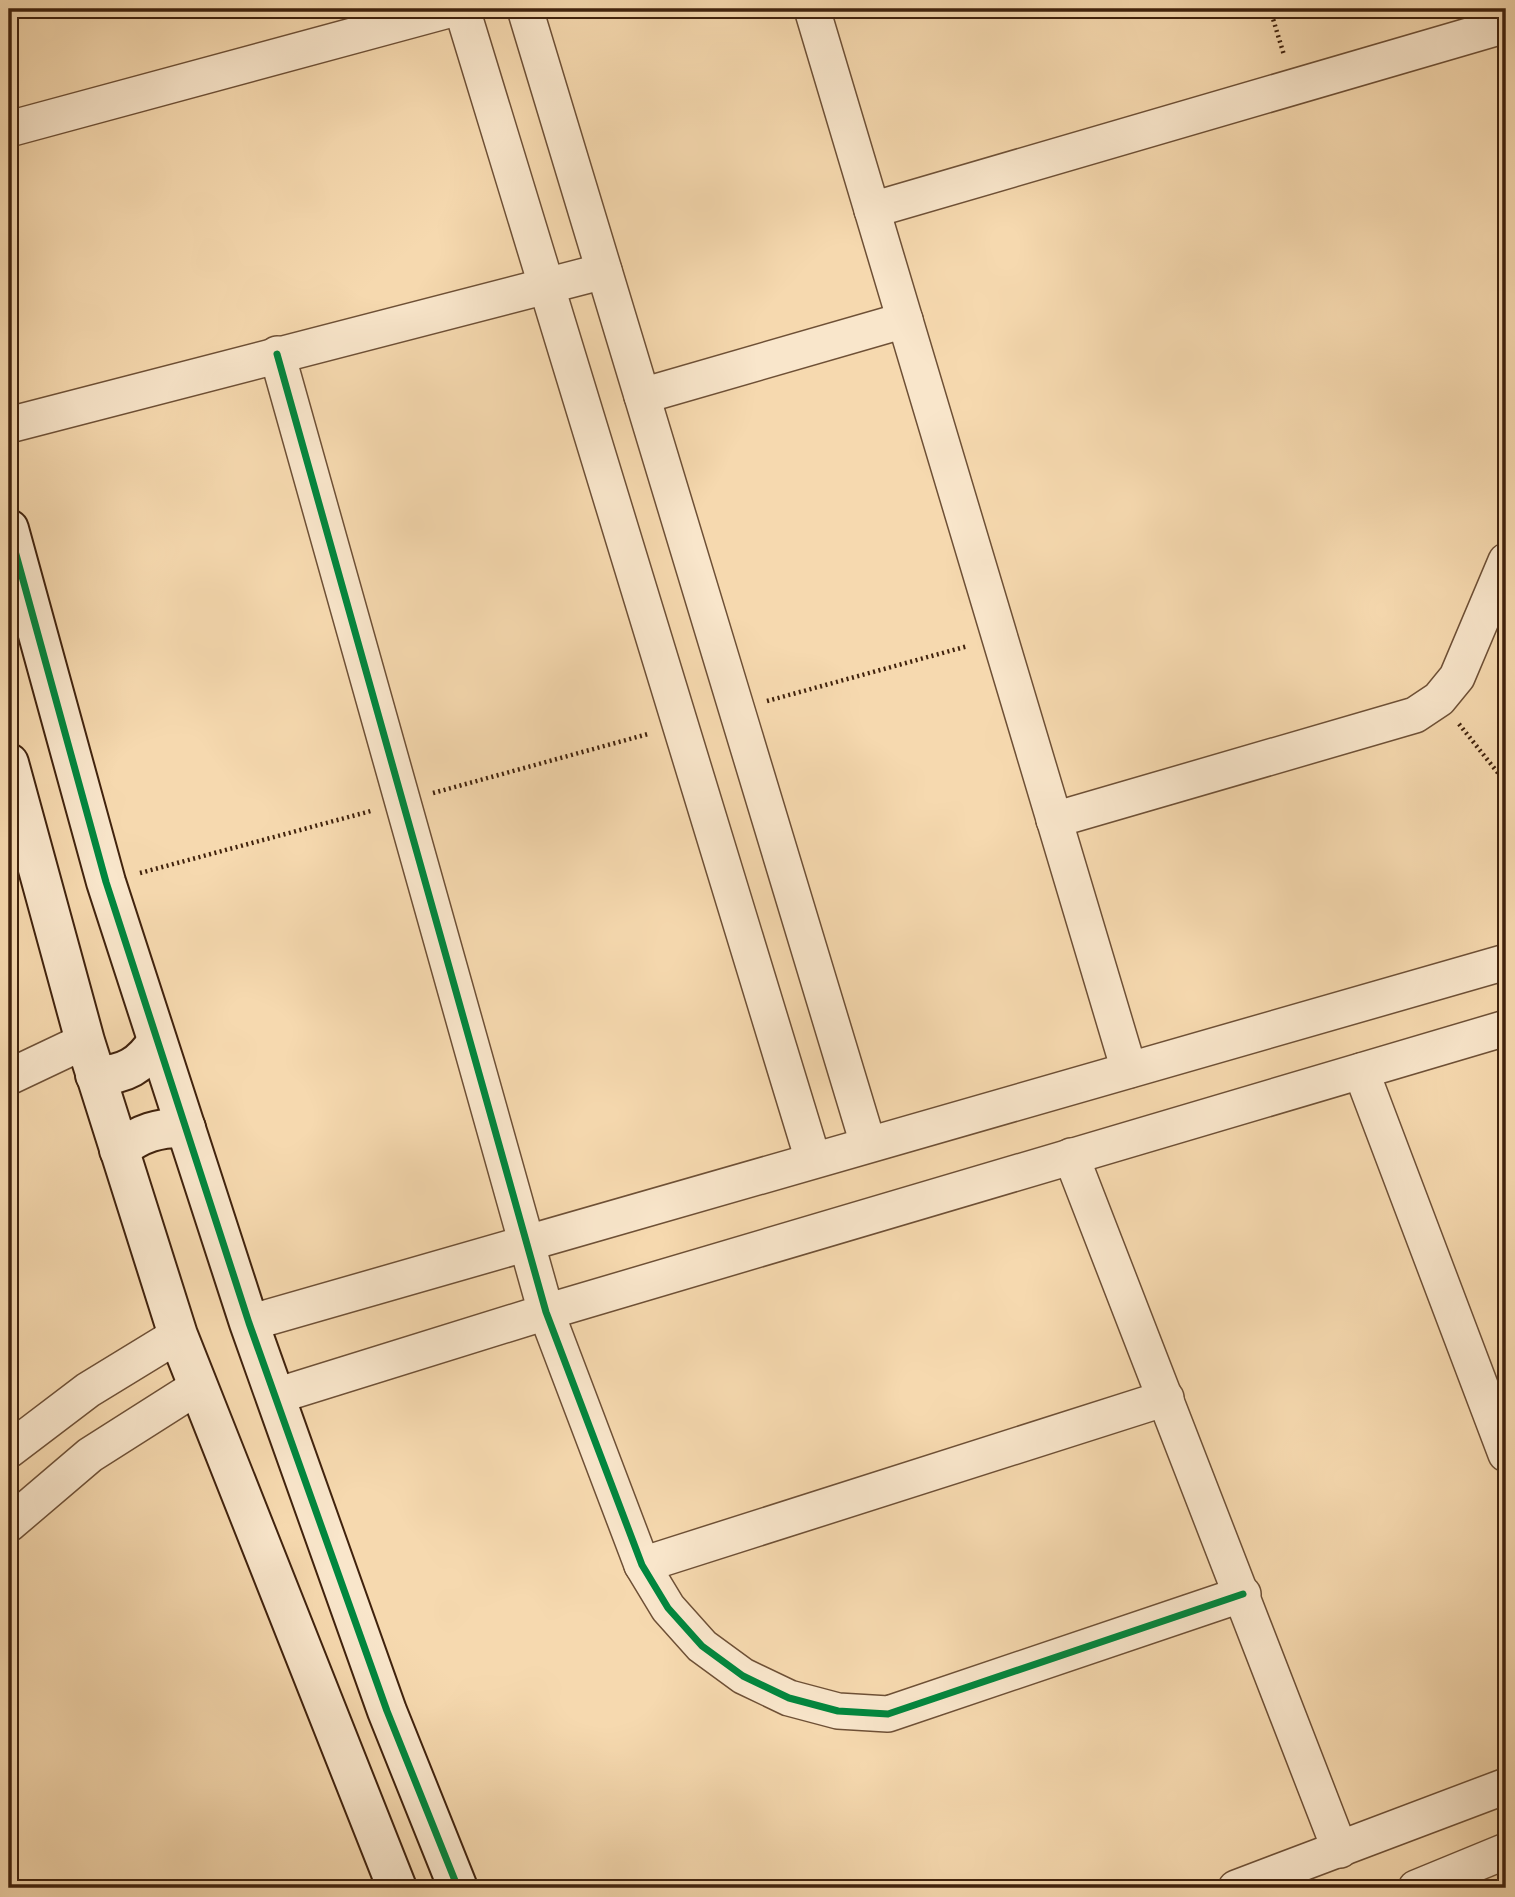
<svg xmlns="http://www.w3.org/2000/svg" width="1515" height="1897" viewBox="0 0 1515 1897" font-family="'IM FELL English',serif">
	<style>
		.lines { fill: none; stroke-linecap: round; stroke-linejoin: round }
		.street-casing { stroke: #6e5036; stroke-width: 38 }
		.secondary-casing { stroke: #40220d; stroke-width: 42 }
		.path { stroke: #40220d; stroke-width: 4.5; stroke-dasharray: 2 3.5; stroke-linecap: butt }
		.street { stroke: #f9e6cb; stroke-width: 35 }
		.secondary { stroke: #f9e6cb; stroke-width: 38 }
		.cycleway-casing { stroke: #f9e6cb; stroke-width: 11 }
		.cycleway { stroke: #00873e; stroke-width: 7 }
	</style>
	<rect width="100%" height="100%" fill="#f6d9af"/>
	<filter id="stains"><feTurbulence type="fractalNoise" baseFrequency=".00286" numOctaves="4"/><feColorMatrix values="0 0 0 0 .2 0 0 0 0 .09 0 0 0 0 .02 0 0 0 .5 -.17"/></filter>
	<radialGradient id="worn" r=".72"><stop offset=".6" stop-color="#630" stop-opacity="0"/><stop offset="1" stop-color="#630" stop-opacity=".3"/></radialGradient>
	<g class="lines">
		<defs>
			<g id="street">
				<path d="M462,9L813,1160"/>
				<path d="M525,9L868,1144"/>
				<path d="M812,9L1129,1070"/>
				<path d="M9,129L452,9"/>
				<path d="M872,210L1506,25"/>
				<path d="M277,354L546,1312L642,1565L668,1608L702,1646L743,1676L789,1698L838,1711L888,1714L1243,1594"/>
				<path d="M642,396L905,320"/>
				<path d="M9,425L604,271"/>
				<path d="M1054,820L1415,715L1439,699L1457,677L1506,561"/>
				<path d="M1361,1071L1506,1454"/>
				<path d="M9,1077L85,1041"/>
				<path d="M1071,1156L1340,1850"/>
				<path d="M249,1323L1506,962"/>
				<path d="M276,1396L546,1312L1506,1028"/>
				<path d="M9,1450L88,1390L178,1335"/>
				<path d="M9,1524L90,1455L197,1387"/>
				<path d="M642,1565L1166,1398"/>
				<path d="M1236,1888L1506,1786"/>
				<path d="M1416,1888L1506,1851"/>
			</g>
			<g id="secondary">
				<path d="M9,529L106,882L249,1323L387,1711L458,1888"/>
				<path d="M9,763L85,1041L178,1335L397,1888"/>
				<path d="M95,1075C124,1076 142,1065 157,1041"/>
				<path d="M119,1150C140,1133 159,1127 186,1128"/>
			</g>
		</defs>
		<use href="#street" class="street-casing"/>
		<use href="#secondary" class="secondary-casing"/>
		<g class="path">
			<path d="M1270,9L1284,55"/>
			<path d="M767,701L968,646"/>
			<path d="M1459,724L1506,783"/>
			<path d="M433,793L648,734"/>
			<path d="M140,873L371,811"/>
		</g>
		<use href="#street" class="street"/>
		<use href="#secondary" class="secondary"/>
		<defs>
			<g id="cycleway">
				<path d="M277,354L546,1312L642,1565L668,1608L702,1646L743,1676L789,1698L838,1711L888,1714L1243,1594"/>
				<path d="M9,529L106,882L249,1323L387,1711L458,1888"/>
			</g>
		</defs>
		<use href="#cycleway" class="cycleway-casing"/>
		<use href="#cycleway" class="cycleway"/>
	</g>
	<rect width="1515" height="1897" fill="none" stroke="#f6d9af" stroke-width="35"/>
	<rect x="10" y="10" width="1494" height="1876" fill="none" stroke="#40220d" stroke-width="3.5"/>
	<rect x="18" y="18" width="1480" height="1862" fill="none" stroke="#40220d" stroke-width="2"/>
	<rect width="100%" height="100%" filter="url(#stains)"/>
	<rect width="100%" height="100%" fill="url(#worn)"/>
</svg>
